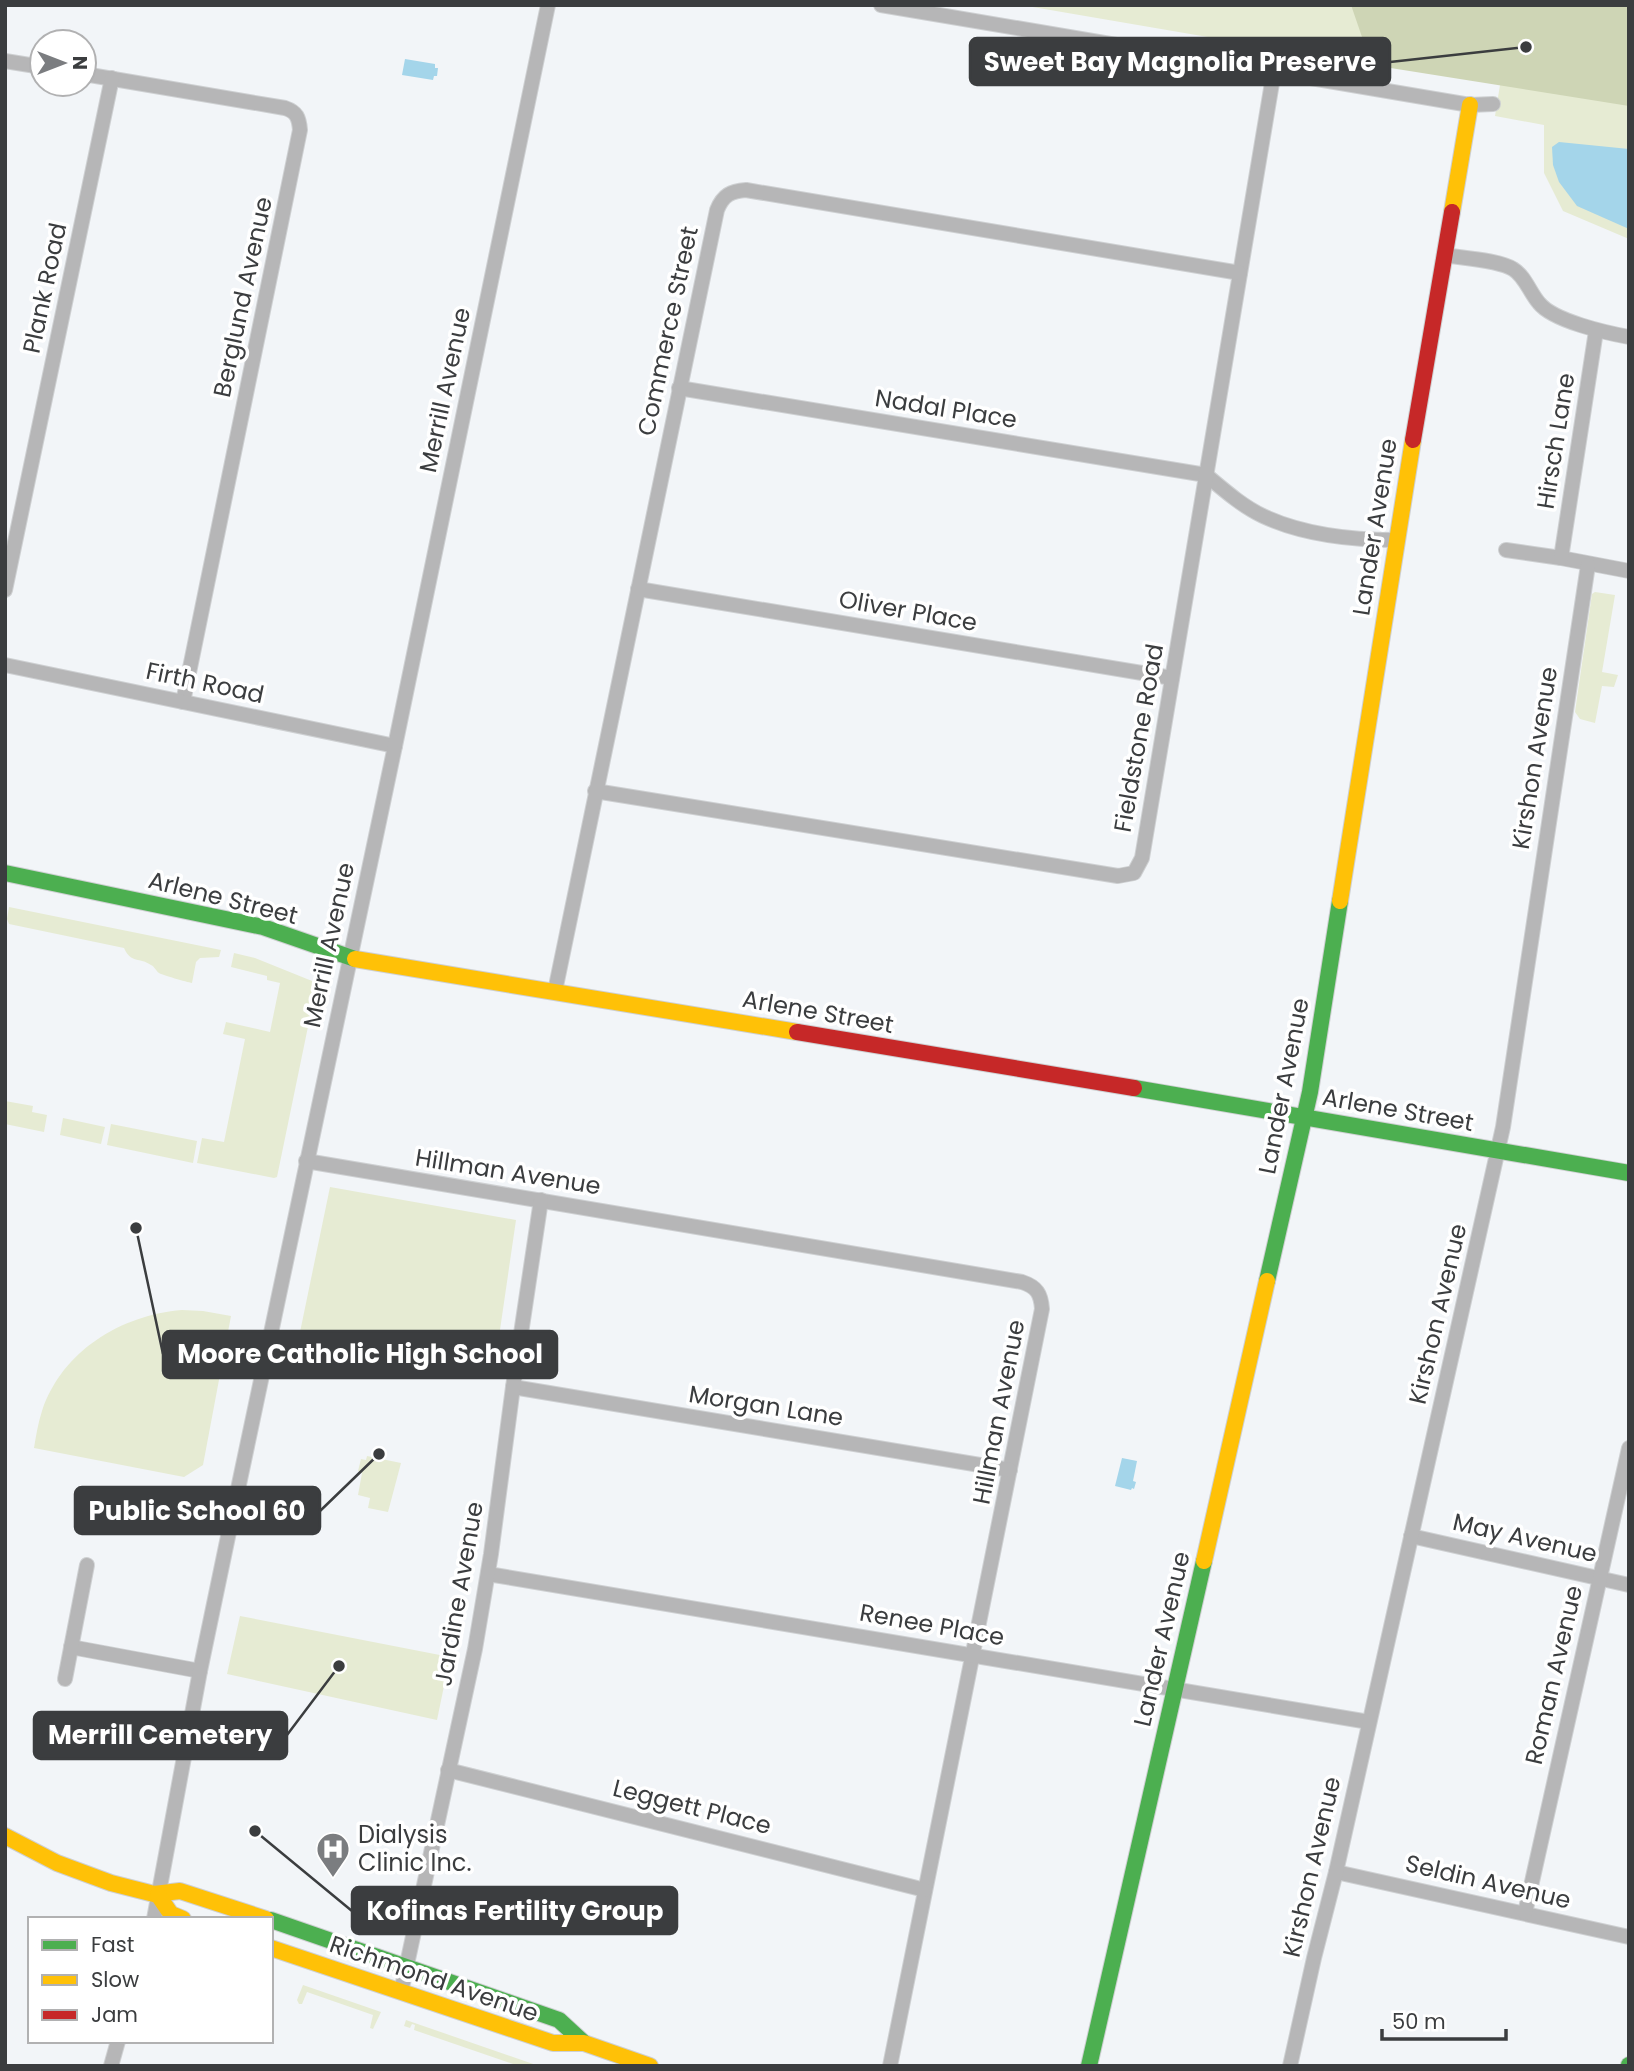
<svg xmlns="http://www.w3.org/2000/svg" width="1634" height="2071" viewBox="0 0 1634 2071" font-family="Poppins,sans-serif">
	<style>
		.green { fill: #e6ebd3 }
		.forest { fill: #ced5b5 }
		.water { fill: #a4d5ea }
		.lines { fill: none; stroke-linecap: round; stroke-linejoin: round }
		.street-casing { stroke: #ced0d2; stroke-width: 16 }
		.fast-casing { stroke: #ced0d2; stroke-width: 18 }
		.slow-casing { stroke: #ced0d2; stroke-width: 18 }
		.jam-casing { stroke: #ced0d2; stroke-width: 18 }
		.street { stroke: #b6b6b7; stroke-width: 14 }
		.fast { stroke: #4caf50; stroke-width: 16 }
		.slow { stroke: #ffc107; stroke-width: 16 }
		.jam { stroke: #c62828; stroke-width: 16 }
		.labels { text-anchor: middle; stroke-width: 7; stroke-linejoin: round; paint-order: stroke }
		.street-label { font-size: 24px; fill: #3b3d3f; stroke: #fff }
		.poi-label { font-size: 24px; fill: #3b3d3f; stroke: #fff; text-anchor: start }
		.leader { fill: none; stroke: #3b3d3f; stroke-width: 2.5 }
		.callout-dot { fill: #3b3d3f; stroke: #fff; stroke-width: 2.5 }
		.callout { fill: #3b3d3f; stroke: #3b3d3f; stroke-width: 2.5 }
		.callout-label { font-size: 26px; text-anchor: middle; font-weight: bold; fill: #fff }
	</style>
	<rect width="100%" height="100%" fill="#f2f5f8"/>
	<g class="green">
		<path d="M1021,5H1629V239L1563,211L1544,173V125L1495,116L1500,85L1363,37L1378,66Z"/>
		<path d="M1595,592L1615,595L1602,672L1618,675L1614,687L1602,686L1595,723L1580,719L1575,712L1592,594Z"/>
		<path d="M9,907L221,950L219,957L200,958L196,962L192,983C187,982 162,975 159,973C156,971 155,967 151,965C140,957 131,964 124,948L9,924L7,919Z"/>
		<path d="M234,953L255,958L317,983L277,1177L274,1178L197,1163L202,1138L224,1142L245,1039L223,1034L226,1022L270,1032L280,983L267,980V976L231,967Z"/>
		<path d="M5,1101L33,1106L32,1112L47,1115L44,1132L5,1124Z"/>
		<path d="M63,1118L105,1127L101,1144L60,1135Z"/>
		<path d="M111,1124L197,1141L193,1163L107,1145Z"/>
		<path d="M330,1187L516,1220L493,1378L299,1337Z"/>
		<path d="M182,1310L203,1311L231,1316L203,1465L184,1477L34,1448C36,1436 38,1423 42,1411C62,1351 121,1315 182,1310Z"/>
		<path d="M367,1456L401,1463L388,1512L368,1508L370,1498L358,1495L362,1473L358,1471L361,1459L366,1460Z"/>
		<path d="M240,1616L450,1657L437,1720L227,1674Z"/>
		<path d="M303,1985L381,2012L373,2029L370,2028L373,2015L307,1992L302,2004H299L297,2000Z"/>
		<path d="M406,2020L539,2066H519L414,2030L415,2025L412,2024L410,2028L404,2026Z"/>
	</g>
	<path class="forest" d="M1351,5H1629V106L1378,66L1362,37Z"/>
	<g class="water">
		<path d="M405,59L435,64V68H438L437,76H434L433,80L402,75Z"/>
		<path d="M1559,142L1629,149V229L1577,206L1559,182L1553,165L1552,147Z"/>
		<path d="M1122,1458L1137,1461L1133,1481L1136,1482L1134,1489L1132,1488L1131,1490L1115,1486Z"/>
	</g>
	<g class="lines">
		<defs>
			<g id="street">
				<path d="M881,5L1470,105L1493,104"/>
				<path d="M5,61L42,67"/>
				<path d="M84,74L285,108C297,112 299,118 300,130L183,702"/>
				<path d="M1444,255C1462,258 1499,260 1513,269C1525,276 1530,293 1539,303C1553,321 1607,333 1629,337"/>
				<path d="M679,388L1206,475C1224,490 1242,506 1263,516C1304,535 1352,540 1396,540"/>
				<path d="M1506,550L1561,558L1629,571"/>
				<path d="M1561,558L1596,331"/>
				<path d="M638,589L1172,678"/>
				<path d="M5,590L112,78"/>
				<path d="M5,665L395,746"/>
				<path d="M595,791L1118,876L1134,873L1142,858L1274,71"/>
				<path d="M555,991L717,210C723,195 731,191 746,190L1240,273"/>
				<path d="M306,1161L1022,1282C1037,1287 1041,1294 1042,1309L890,2066"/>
				<path d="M513,1387L1010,1470"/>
				<path d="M1411,1536L1629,1585"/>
				<path d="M488,1574L1369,1722"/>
				<path d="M71,1647L200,1671"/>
				<path d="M65,1679L87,1565"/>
				<path d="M448,1770L925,1890"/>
				<path d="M1336,1872L1629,1937"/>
				<path d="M1525,1913L1629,1448"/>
				<path d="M154,1919L200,1671L230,1527L395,746L548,5"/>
				<path d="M401,1992L475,1649L491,1554L513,1387L541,1200"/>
				<path d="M111,2066L118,2041"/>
				<path d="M1290,2066L1314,1958L1336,1872L1503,1127L1588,565"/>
			</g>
			<g id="fast">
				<path d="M5,873L263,927L355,959"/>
				<path d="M1134,1088L1629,1173"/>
				<path d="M1267,1281L1310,1092L1340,901"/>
				<path d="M271,1920L559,2020L584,2043"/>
				<path d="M1629,2065V2066"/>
				<path d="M1089,2066L1204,1561"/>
			</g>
			<g id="slow">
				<path d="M1452,212L1470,105"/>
				<path d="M1340,901L1413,440"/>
				<path d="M355,959L797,1032"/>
				<path d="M1204,1561L1267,1281"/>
				<path d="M5,1836L57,1863L111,1883L154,1894L180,1891L266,1919"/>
				<path d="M158,1895L171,1914L183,1919"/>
				<path d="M271,1948L553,2043H584L650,2066"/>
			</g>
			<g id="jam">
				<path d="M1413,440L1452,212"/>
				<path d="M797,1032L1134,1088"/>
			</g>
		</defs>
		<use href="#street" class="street-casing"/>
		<use href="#fast" class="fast-casing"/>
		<use href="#slow" class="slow-casing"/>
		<use href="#jam" class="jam-casing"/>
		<use href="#street" class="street"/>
		<use href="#fast" class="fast"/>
		<use href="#slow" class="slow"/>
		<use href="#jam" class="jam"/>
	</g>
	<defs>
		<symbol id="hospital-pin" viewBox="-11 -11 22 30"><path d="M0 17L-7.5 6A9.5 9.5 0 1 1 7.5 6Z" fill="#7b7d80" stroke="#fff"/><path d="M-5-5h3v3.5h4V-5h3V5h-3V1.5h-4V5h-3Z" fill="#fff"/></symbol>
	</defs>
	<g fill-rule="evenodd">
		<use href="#hospital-pin" x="314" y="1830" width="38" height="52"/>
	</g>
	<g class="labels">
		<g class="street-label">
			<text transform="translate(45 288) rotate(-78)" y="8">Plank Road</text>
			<text transform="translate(243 297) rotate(-78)" y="8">Berglund Avenue</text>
			<text transform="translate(668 331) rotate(-78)" y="8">Commerce Street</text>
			<text transform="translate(445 390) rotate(-78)" y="8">Merrill Avenue</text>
			<text transform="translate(946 409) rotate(9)" y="8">Nadal Place</text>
			<text transform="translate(1556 441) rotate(-81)" y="8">Hirsch Lane</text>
			<text transform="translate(1375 527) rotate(-81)" y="8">Lander Avenue</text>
			<text transform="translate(908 611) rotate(10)" y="8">Oliver Place</text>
			<text transform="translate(205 683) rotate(12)" y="8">Firth Road</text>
			<text transform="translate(1139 738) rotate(-80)" y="8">Fieldstone Road</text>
			<text transform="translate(1535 758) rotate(-81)" y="8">Kirshon Avenue</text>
			<text transform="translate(223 898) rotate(14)" y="8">Arlene Street</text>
			<text transform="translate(329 945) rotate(-78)" y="8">Merrill Avenue</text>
			<text transform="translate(818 1012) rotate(10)" y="8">Arlene Street</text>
			<text transform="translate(1284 1086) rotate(-79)" y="8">Lander Avenue</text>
			<text transform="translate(1398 1110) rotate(10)" y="8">Arlene Street</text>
			<text transform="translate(508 1172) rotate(9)" y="8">Hillman Avenue</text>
			<text transform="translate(1438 1314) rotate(-77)" y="8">Kirshon Avenue</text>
			<text transform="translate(766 1406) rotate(9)" y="8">Morgan Lane</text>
			<text transform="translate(999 1412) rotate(-79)" y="8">Hillman Avenue</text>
			<text transform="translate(1525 1538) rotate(13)" y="8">May Avenue</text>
			<text transform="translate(459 1594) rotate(-80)" y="8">Jardine Avenue</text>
			<text transform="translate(932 1625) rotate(10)" y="8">Renee Place</text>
			<text transform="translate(1162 1639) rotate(-77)" y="8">Lander Avenue</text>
			<text transform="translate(1554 1675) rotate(-77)" y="8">Roman Avenue</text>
			<text transform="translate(692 1807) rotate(14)" y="8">Leggett Place</text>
			<text transform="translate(1312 1867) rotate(-77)" y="8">Kirshon Avenue</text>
			<text transform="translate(1488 1882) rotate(13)" y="8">Seldin Avenue</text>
			<text transform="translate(434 1979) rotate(19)" y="8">Richmond Avenue</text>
		</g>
		<g class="poi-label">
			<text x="358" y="1843">Dialysis<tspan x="358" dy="28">Clinic Inc.</tspan></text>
		</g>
	</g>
	<path class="leader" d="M1526 47L1390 62M136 1228L163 1354M379 1454L320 1511M339 1666L287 1735M255 1831L352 1911"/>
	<g class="callout-dot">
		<circle cx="1526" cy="47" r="7"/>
		<circle cx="136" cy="1228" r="7"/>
		<circle cx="379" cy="1454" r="7"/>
		<circle cx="339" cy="1666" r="7"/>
		<circle cx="255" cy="1831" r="7"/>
	</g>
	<g class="callout">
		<rect x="970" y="38" width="420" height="47" rx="7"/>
		<rect x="163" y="1331" width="394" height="47" rx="7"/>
		<rect x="75" y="1487" width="245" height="47" rx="7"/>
		<rect x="34" y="1712" width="253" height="47" rx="7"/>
		<rect x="352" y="1887" width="325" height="47" rx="7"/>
	</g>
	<g class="callout-label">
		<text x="1180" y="71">Sweet Bay Magnolia Preserve</text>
		<text x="360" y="1363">Moore Catholic High School</text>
		<text x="197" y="1520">Public School 60</text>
		<text x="160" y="1744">Merrill Cemetery</text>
		<text x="515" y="1920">Kofinas Fertility Group</text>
	</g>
	<rect width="1634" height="2071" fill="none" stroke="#3b3d3f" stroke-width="14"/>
	<rect x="28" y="1917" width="245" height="126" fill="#ffffff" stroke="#b1b1b2" stroke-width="2"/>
	<rect x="42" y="1940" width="35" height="10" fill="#4caf50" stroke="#b1b1b2" stroke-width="2"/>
	<text x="91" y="1952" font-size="21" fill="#3b3d3f">Fast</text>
	<rect x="42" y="1975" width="35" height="10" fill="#ffc107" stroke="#b1b1b2" stroke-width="2"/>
	<text x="91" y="1987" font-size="21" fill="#3b3d3f">Slow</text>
	<rect x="42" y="2010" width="35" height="10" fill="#c62828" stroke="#b1b1b2" stroke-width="2"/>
	<text x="91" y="2022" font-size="21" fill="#3b3d3f">Jam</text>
	<g transform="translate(63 63) rotate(90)"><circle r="33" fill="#ffffff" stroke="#b1b1b2" stroke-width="2"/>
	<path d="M0-5L12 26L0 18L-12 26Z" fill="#7b7d80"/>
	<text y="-10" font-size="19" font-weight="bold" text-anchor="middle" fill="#3b3d3f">N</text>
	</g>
	<path d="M1382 2029v10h124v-10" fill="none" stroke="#3b3d3f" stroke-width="3.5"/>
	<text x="1392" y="2029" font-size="21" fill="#3b3d3f" stroke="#ffffff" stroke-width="5" paint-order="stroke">50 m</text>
</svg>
